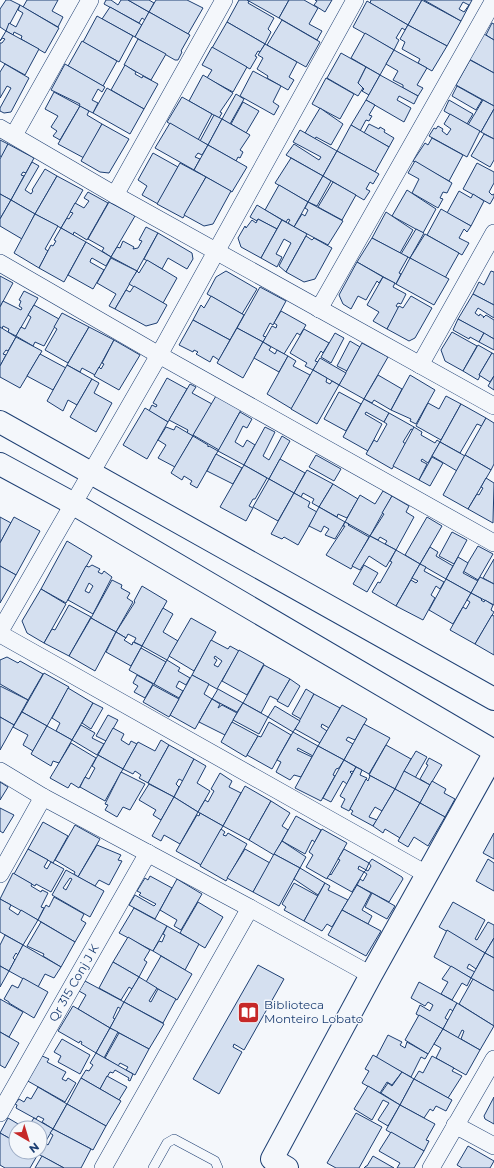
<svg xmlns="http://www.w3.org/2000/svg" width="494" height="1168" viewBox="0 0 494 1168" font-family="Montserrat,sans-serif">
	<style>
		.building { fill: #d5e0f0; stroke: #1d3f73; fill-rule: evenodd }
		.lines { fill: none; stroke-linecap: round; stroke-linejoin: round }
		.service-casing { stroke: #1d3f73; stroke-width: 10 }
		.minor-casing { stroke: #1d3f73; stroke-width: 18 }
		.tertiary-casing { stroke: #1d3f73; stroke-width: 24 }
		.service { stroke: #f4f7fb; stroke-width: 9 }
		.minor { stroke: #f4f7fb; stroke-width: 17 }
		.tertiary { stroke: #f4f7fb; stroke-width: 22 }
		.labels { text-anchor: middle; stroke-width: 3; stroke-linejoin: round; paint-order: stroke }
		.street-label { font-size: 12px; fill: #1d3f73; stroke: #f4f7fb }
		.poi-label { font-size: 12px; fill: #1d3f73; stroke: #f4f7fb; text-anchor: start }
	</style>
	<rect width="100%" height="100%" fill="#f4f7fb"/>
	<g class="building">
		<path d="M6,0H10L20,5L6,31L0,27V9Z"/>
		<path d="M27,0H58L52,11L63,17L58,27L23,7Z"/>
		<path d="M106,0H111L118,5L121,0H128L149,12L145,20L142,18L139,23L104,4Z"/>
		<path d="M128,0H149L154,3L149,12Z"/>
		<path d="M156,0H187L203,8L188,34L149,12Z"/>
		<path d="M239,0H247L249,1L248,3L274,18L268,29L271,32L265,44L227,22Z"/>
		<path d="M247,0H289L279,18Z"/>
		<path d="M289,0H304L318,8L309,24L322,31L317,40L279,18Z"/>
		<path d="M315,0H332L325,12L314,5L317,1Z"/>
		<path d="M371,0H422L408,25L370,3Z"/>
		<path d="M422,0L461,21L447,46L408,25Z"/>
		<path d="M424,0H472L461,21ZM463,2L469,5L464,12L459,9Z"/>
		<path d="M367,1L408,25L405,30L402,28L396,38L399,40L394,50L353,27Z"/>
		<path d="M20,5L59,28L45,53L21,39L22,36L14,32L13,35L6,31L9,23L16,27L23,13L18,10Z"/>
		<path d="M110,7L142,25L135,37L102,19Z"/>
		<path d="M149,12L190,35L181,51L182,52L178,60H175L135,37Z"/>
		<path d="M97,16L133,36L119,62L83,42Z"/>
		<path d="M282,20L320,42L306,67L267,45Z"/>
		<path d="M227,22L265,44L260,52L258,51L255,56L257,57L250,69L212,48Z"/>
		<path d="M492,23L494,24V40L486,35Z"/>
		<path d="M408,25L447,46L432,71L418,63L420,59L402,49L405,42L400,39Z"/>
		<path d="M6,31L39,49L25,75L0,61V43H2L5,39L2,38L0,41Z"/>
		<path d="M365,33L394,50L380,75L351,58Z"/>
		<path d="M484,34L494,40V73L469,59Z"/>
		<path d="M138,39L166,54L151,80L124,65Z"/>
		<path d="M82,41L117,61L103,86L68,66Z"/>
		<path d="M265,44L297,62L289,77L294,80L288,90L267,78L268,76L257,69L263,58L258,55Z"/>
		<path d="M212,47L247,67L233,92L207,78L212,70L202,65Z"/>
		<path d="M394,50L427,68L417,85L423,88L418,96L403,88V85L393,80L398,71L386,64Z"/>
		<path d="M341,53L366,67L358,83L363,88L358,96L327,78Z"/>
		<path d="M470,60L494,73V106L456,85Z"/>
		<path d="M5,64L29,78L11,112L4,113L0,111V108L11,88L7,86L0,98V72Z"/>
		<path d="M65,64L105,87L102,92L98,89L92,100L98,103L93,113L79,106L80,104L51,90Z"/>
		<path d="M125,65L136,72L135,74L142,78L143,76L158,84L144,109L111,90Z"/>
		<path d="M366,67L380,75L369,95L362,91L364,89L358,83Z"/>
		<path d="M253,71L281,86L273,102L279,106L274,115L240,96Z"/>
		<path d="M203,75L233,93L220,112L222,113L219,118L189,101Z"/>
		<path d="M380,75L418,96L414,104L399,96L397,100L411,108L404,122L366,100Z"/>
		<path d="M326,78L354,94L340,119L312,104Z"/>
		<path d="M457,86L482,100L476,110L452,96Z"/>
		<path d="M107,88L144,109L130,134L93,113Z"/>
		<path d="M54,92L80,106L60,140L53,136L57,131L51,127L58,116L45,109Z"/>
		<path d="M236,94L244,99L230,124L222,119Z"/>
		<path d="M182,97L212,114L198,140L167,122Z"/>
		<path d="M366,100L375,105L369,115L372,116L369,121L366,120L360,131L351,125Z"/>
		<path d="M449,100L473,114L467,124L444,111Z"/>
		<path d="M483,100L494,106V109L481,132L468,125Z"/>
		<path d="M243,102L259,111L246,133L231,124Z"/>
		<path d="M80,106L89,111L87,115L102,124L84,158L58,144Z"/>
		<path d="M320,108L343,124L331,145L316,137L315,139L305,133Z"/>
		<path d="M494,109V139L481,132Z"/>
		<path d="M450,114L480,131L467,157L429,136L434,128L436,129L438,126L443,129L442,131L447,135L451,129L444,124Z"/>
		<path d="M214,115L222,119L208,145L200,141Z"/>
		<path d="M222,119L250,135L240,150L243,152L240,158L238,157L236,161L208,145Z"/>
		<path d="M170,123L208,145L202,155L198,153L195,157L200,159L194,170L155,148Z"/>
		<path d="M102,124L129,139L109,173L100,172L81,161Z"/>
		<path d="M369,124L379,129L380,127L385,130L384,132L394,138L389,147L364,133Z"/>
		<path d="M351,125L389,147L375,172L337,151Z"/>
		<path d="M300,130L337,151L323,176L286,155L294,144L319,160L321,157L293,142Z"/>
		<path d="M484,134L494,139V160L490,167L471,156Z"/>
		<path d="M432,138L463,155L449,181L413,161L425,143L428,145Z"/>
		<path d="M0,140L8,144L2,157L0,156Z"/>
		<path d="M8,144L34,158L26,173L23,172L21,175L24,176L11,200L0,194V159Z"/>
		<path d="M208,145L247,167L232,192L194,170Z"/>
		<path d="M337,151L379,174L373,184L370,182L366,189L370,191L364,200L323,176Z"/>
		<path d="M153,153L178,167L158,204L142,195L147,186L138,180Z"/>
		<path d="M291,158L323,176L308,202L275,183Z"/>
		<path d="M415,161L452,183L447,193L443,192L440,198L443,199L438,208L412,193L419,179L408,173Z"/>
		<path d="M32,162L39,166L25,190L31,194L33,191L32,190L45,169L57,176L35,214L11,200Z"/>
		<path d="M180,163L206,177L183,218L157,204Z"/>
		<path d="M477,163L494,172V183L489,192L492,195L494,194V197L490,204L463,189Z"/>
		<path d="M57,176L83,190L61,228L35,214Z"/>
		<path d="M323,176L331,181L317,206L308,202Z"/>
		<path d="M206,177L231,191L213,224L204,226L184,215Z"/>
		<path d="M333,182L356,195L342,220L318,207Z"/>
		<path d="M279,185L308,202L294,227L288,223L290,220L288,219L286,222L265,210Z"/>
		<path d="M407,190L436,209L423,233L392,216Z"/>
		<path d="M459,191L471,198L473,194L484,201L471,226L447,213Z"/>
		<path d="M88,192L108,203L87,240L74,232L73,235L61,228L67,218L69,219L73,213L70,212L75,203L84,208L89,201L84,198Z"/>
		<path d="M0,194L11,200L0,219Z"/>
		<path d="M11,200L35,214L22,239L0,226V219Z"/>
		<path d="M109,202L135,216L111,257L102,251L104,248L88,239Z"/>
		<path d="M308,202L343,221L328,245L294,227L302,214L305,216L308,210L305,208Z"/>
		<path d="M257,205L282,220L277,229L258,219L257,221L250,217Z"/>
		<path d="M441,209L471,226L467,232L464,229L459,238L469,243L462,255L427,235Z"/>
		<path d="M386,212L413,230L400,253L372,238Z"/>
		<path d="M35,214L58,226L45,249L48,251L39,268L14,253Z"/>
		<path d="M258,219L277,229L261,258L241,247L238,238L245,226L246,228L252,220L256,223Z"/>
		<path d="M282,220L307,234L286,272L279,266L291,243L284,239L276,254L282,257L277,267L261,258Z"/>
		<path d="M146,227L158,233L137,271L111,257L117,247L120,248L123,241L134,247L133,249L138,248L142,241L139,240Z"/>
		<path d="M61,228L86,242L64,282L39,268L51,245L53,246L56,241L54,240Z"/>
		<path d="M416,229L424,233L410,258L401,254Z"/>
		<path d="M158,233L192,253L193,259L187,269L168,258L162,269L144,259Z"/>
		<path d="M425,234L459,253L445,278L410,258Z"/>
		<path d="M306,236L312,240L314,238L332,248L315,279L304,282L286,272Z"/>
		<path d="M372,238L408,257L399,273L401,274L396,284L357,262Z"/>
		<path d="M86,242L111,257L106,266L92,258L91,259L90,262L104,270L93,289L68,275Z"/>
		<path d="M111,258L137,271L115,309L109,306L116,294L97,283Z"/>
		<path d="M410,258L449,279L434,305L396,284Z"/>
		<path d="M147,260L177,278L163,303L129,284L137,271L139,273Z"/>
		<path d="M357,262L383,277L379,283L377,281L366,300L358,296L351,309L343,304L339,295Z"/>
		<path d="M226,271L257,289L242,314L207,294L216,277Z"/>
		<path d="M491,271L494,272V305L473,294L479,282L484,285Z"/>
		<path d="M0,276L13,283L0,307Z"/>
		<path d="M383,277L395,283L393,287L406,294L401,304L398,303L396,306L399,308L387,329L373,321L379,312L367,305Z"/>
		<path d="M134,286L167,305L157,323L146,326L115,309L126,290L130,292Z"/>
		<path d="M260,287L286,301L273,325L270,323L263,336L266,337L263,342L237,328Z"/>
		<path d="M24,291L38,298L16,336L8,332L9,329L3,326L2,329L0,327V307L3,301L21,310L22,308L19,306L21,301L19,300Z"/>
		<path d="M473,294L494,305V318L478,308L475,313L479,316L480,314L484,317L483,318L486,315L494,320V339L458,319Z"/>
		<path d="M211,296L244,315L230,340L193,320L201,305L204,308Z"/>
		<path d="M411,296L432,308L415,338L409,341L387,329L399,306L403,308Z"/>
		<path d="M34,305L59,319L44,346L35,342L33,346L16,336L21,327L25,329L31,317L28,315Z"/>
		<path d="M281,311L306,325L300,335L297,333L284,354L263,342L272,326L276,328L277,325L274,323Z"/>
		<path d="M62,313L89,327L68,363L45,350L57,329L54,327Z"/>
		<path d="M458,319L484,333L479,342L470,337L469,339L453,330Z"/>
		<path d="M193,320L230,340L219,360L213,356L210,362L196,354L198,352L194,350L193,352L179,345Z"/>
		<path d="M0,327L16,337L8,351L6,350L3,354L6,355L0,366Z"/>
		<path d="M89,327L114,340L95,375L82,368L80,372L67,365Z"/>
		<path d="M237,328L263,342L243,378L217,363Z"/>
		<path d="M304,329L329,343L323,353L321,351L315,361L318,362L313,370L305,366L307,363L290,353Z"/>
		<path d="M452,332L477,346L463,371L445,361L441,350Z"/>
		<path d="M335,333L344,338L331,363L321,357Z"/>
		<path d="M484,333L494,339V350L479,342Z"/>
		<path d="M16,337L42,351L20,388L0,377V366Z"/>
		<path d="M114,340L140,355L119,390L94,376L99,367L101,369L104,364L102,363Z"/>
		<path d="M350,341L360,347L347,371L337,366Z"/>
		<path d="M263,342L271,347L269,350L275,354L277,350L288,356L279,372L254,358Z"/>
		<path d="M362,343L388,357L364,399L339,385Z"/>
		<path d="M478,345L492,353L479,375L480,376L478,380L463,371Z"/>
		<path d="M492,353L494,354V376L490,382L479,375Z"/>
		<path d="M40,354L66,368L53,390L27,376Z"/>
		<path d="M288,356L296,361L293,366L310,375L292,409L267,394Z"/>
		<path d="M320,358L346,373L339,385L313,370Z"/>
		<path d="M67,365L92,379L77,405L68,400L63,411L47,401Z"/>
		<path d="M313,370L327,378L326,382L330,384L332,381L339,385L317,424L291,409Z"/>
		<path d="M378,375L402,389L391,410L374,400L372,403L364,399Z"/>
		<path d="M410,375L435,390L416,424L410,421L411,419L391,410Z"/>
		<path d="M494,376V390L488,386Z"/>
		<path d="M167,378L187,389L168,422L149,411L152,405L156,407L157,405L153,403Z"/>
		<path d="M92,379L99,383L94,393L112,403L96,432L70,417Z"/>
		<path d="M190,384L196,387L192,393L212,404L193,436L187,433L188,430L169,420Z"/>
		<path d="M339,392L361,404L346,431L324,419Z"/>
		<path d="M216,396L241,410L219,450L193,435Z"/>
		<path d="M446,396L461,404L441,440L416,426L428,403L439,409Z"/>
		<path d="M364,399L389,413L384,422L366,412L365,414L382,424L368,451L343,437Z"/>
		<path d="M461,404L486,418L482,426L477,424L460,453L440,442Z"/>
		<path d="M145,408L168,422L147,459L123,445Z"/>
		<path d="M240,412L252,419L247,428L243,426L235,442L243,447L247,440L255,445L244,465L218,451Z"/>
		<path d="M389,413L414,427L413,430L411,429L403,442L406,444L392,469L366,454L374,440L377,442L387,424L384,422Z"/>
		<path d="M486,418L494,423V464L491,470L465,455Z"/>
		<path d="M176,426L193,436L175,467L158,458L166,445L158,440L166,427L174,430Z"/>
		<path d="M265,427L275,432L263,456L269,460L282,436L290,441L269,479L244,465Z"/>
		<path d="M414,427L422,432L421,435L435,443L437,440L440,442L428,463L422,459L421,461L427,464L419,480L393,466Z"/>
		<path d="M193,436L208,445V447L209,446L218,451L197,488L190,484L192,481L184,476L182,480L171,473Z"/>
		<path d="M440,442L465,456L457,471L432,456Z"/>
		<path d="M216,454L242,468L233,484L207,471Z"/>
		<path d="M316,455L341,469L334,481L309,467Z"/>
		<path d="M465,455L491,470L468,509L443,495Z"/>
		<path d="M432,457L443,463L430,486L419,480Z"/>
		<path d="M280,459L305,473L294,493L269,479Z"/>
		<path d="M244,465L267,478L255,499H253L249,506L253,508L246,521L220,507Z"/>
		<path d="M307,470L333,484L319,507L312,503L314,499L303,493L301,497L294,493Z"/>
		<path d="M486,478L494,483L493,523L468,509L477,494L479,495L483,488L481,487Z"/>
		<path d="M269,479L294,493L278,521L253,507Z"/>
		<path d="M333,484L358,499L347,518L338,514L337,517L319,507Z"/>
		<path d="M383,491L392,496L370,536L345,522L360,495L375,504Z"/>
		<path d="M294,493L310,502L308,507L317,512L298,545L284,537L282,539L271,534Z"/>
		<path d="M392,496L409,506L406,512L414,517L396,550L385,544L387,541L380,537L378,540L370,536L384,514L382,513Z"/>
		<path d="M319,507L345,522L335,539L325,535L329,529L324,526L321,532L309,526Z"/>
		<path d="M0,517L11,523L0,543Z"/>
		<path d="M14,517L40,531L16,575L0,566V543Z"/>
		<path d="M427,517L442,526L420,564L405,555Z"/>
		<path d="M345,522L349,524L348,525L369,537L351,569L326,555L345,526H343Z"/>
		<path d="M452,532L467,540L454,564L439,556Z"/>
		<path d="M370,536L396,550L386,567L369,556L360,570L352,566Z"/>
		<path d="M67,541L92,556L66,603L41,589Z"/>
		<path d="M478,546L493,554L478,580L463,571Z"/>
		<path d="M430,547L438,552L436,556L453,566L446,579L420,564Z"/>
		<path d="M396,550L420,564L396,606L372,592L378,582L380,583L392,562L390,561Z"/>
		<path d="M458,557L468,563L463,573L478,581L471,593L446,579Z"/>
		<path d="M494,559V584L483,578Z"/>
		<path d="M420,564L426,567L424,571L444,582L440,589L436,586L431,595L435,598L423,620L396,606L411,580L416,583L418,581L412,578Z"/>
		<path d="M92,565L100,569L98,572L102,574L104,571L112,577L93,614L68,600L86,566L89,567ZM89,583L93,586L89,593L85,591Z"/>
		<path d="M364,565L378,573L367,592L353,584Z"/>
		<path d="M0,566L16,575L0,603Z"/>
		<path d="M480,577L494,584V605L471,593Z"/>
		<path d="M446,579L471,593L453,624L429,610Z"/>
		<path d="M112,580L122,585L121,588L130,593L127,598L133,602L116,632L91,618Z"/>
		<path d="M142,586L167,601L142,646L134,642L136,638L128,634L126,638L116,632L135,602L134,601Z"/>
		<path d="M41,589L66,604L44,643L27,633L22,621Z"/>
		<path d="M471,593L482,599L481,600L484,602L485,600L493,605L491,610L494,612L475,644L450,630L463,607L466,609L470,602L467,600Z"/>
		<path d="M69,605L91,617L69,656L44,643L52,629L55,630Z"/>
		<path d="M163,608L173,614L163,632L178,641L167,660L142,646Z"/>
		<path d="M492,615L494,616V655L475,644Z"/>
		<path d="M91,618L116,632L95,671L69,656Z"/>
		<path d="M191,618L216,632L194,671L169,656Z"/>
		<path d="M116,632L126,638L124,640L132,645L133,642L142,646L131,666L106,652Z"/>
		<path d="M211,640L228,649L230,646L239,651L217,689L192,675ZM215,656L222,661L218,667L214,665L217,660L214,658Z"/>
		<path d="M141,648L166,662L154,684L129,670Z"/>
		<path d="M239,650L264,664L247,695L222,681Z"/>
		<path d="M7,657L18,663L20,661L43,674L28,700L0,684V660Z"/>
		<path d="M167,660L180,668L178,671L190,678L186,685L179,681L176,687L183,691L179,698L154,684Z"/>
		<path d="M264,665L290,679L278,700L270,696L261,713L243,703Z"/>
		<path d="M44,673L69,687L47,726L22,712Z"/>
		<path d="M137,675L153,684L145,698L134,692L138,686L133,683Z"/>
		<path d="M192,675L209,684L204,694L212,699L195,729L170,715Z"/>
		<path d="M290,679L300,686L288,707L277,701Z"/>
		<path d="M153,685L179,699L169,717L143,702Z"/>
		<path d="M0,686L28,700L14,725L0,717Z"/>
		<path d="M68,688L93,703L72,740L56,731L60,723L52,718Z"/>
		<path d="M218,689L243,703L237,712L212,699Z"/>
		<path d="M306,689L314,694L301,719L292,714Z"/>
		<path d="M314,694L340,708L329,728L322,724L321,727L327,731L320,743L295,729Z"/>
		<path d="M212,699L220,704L218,708L222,705L237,713L225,735L199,722Z"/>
		<path d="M93,703L103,708L91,729L82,723Z"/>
		<path d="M243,703L268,717L259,734L233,720Z"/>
		<path d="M342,705L367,719L355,740L348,737L346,740L353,744L344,760L318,746Z"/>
		<path d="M275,706L300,721L293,732L268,717Z"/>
		<path d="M22,712L47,726L33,751L23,745L28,735L13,727Z"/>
		<path d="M108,715L118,720L106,741L96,736Z"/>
		<path d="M0,717L14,725L0,750Z"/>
		<path d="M232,722L258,736L246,757L221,742Z"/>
		<path d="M269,722L291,735L272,769L247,755L258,736L261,737Z"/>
		<path d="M364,724L390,738L369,774L344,760Z"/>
		<path d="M81,725L95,733L92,738L104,744L97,755L72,740Z"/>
		<path d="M47,726L72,740L59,763L53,761L51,766L31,754Z"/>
		<path d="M113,728L124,734L121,740L129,745L131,741L137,744L123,769L98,755Z"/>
		<path d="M293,732L318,746L313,756L298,748L297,750L312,757L301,777L294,775L290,780L276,772L281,762L277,760Z"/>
		<path d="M161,740L169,745L148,783L139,778L141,775L135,771L133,774L123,769L138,742L155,751Z"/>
		<path d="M71,743L96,758L79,788L71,783L68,788L50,778Z"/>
		<path d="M169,745L194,759L183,781L179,779L176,784L179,787L174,797L148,783Z"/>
		<path d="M386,745L411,759L395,789L369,775Z"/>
		<path d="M318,746L344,760L339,768L336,769L333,775L335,776L321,801L295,788Z"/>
		<path d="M416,751L427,757L415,778L404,771Z"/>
		<path d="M98,755L123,769L105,801L80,787L85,777L89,779L95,768L92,766Z"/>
		<path d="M429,758L442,765L430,785L420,779L428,765L426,764Z"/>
		<path d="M194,759L206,766L197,783L210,791L198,812L174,797Z"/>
		<path d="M344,760L356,767L353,772L351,771L350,772L352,774L347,784L343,781L331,802L323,798Z"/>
		<path d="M356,767L362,770L360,775L367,778L349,811L341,807L345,799L340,796Z"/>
		<path d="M404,771L430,785L420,803L395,789Z"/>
		<path d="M121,772L145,784L130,810L123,807L117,817L105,810L108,805L105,804Z"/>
		<path d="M220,773L232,781L229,787L241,793L223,826L198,812L205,800L208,802L214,791L211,789Z"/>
		<path d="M369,775L395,789L382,811L375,807L370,815L369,817L377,820L373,826L351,814L353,811L350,809L366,779L368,781L370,776Z"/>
		<path d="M432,781L446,789L444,793L455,799L445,817L420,803Z"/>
		<path d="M0,782L8,787L0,800Z"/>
		<path d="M149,784L174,797L161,820L153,815L156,810L139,800Z"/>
		<path d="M245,786L271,801L249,840L223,826Z"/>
		<path d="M395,789L420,803L400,838L385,829L383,833L373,826Z"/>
		<path d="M174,797L198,812L180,844L164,835L161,841L152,836Z"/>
		<path d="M271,801L290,813L282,826L288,830L274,855L249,840Z"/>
		<path d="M420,803L445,817L428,846L414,837L408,847L398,841Z"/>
		<path d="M0,808L14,815L3,833L0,831Z"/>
		<path d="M200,813L223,826L201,865L176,851L197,815L199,816Z"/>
		<path d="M296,816L321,830L315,842L312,840L305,854L282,841Z"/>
		<path d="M43,822L68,836L53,863L28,849Z"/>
		<path d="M75,825L100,839L78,877L74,874L75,872L55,860Z"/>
		<path d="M221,829L225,832L223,835L226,836L228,833L247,844L226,881L200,866Z"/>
		<path d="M322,829L347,843L327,879L306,867L313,855L309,852Z"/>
		<path d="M494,833V859L483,853Z"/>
		<path d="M282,841L306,857L300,868L274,854Z"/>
		<path d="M97,845L121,855L118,860L122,861L109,885L99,880L95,886L78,877Z"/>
		<path d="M28,849L48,860L44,867L47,869L51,862L64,869L51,892L36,884L35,886L14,874Z"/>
		<path d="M245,849L270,863L253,892L227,878Z"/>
		<path d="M344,849L369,863L366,870L359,866L358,869L364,872L352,892L327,878L330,874L331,875L340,860L338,859Z"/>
		<path d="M274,854L300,868L279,906L253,892Z"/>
		<path d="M372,859L402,877L403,879L389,902L357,885L360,879L363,881L367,874L364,872L366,870L368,871L371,866L369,863Z"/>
		<path d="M488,859L494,863V891L476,881Z"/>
		<path d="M300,868L325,883L318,895L294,879Z"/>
		<path d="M66,870L104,891L90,917L52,895ZM70,878L72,879L66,890L63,888Z"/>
		<path d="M13,873L32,884L31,886L41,892L42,890L48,893L41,907L44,908L38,920L0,899Z"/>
		<path d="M150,876L172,888L155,919L129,905L135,895L154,906L156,904L139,895L141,893L137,891L145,878L148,880Z"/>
		<path d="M177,879L202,894L181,930L174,926L177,920L160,910Z"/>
		<path d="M294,883L318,896L304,921L284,910L286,907L282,904Z"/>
		<path d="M325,883L330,886L328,890L348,900L332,927L327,924L322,931L304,921Z"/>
		<path d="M357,885L371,893L362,910L372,916L368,924L342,910Z"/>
		<path d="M372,893L395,906L387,919L365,907Z"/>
		<path d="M54,897L84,914L81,920L86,923L75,942L38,920L46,905L49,907Z"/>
		<path d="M0,899L11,905L9,909L18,915L21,910L38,920L23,945L0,932Z"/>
		<path d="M198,902L223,917L205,948L180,933Z"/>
		<path d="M453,902L485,920L475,939L477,940L488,922L494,925V938L485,953L439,927Z"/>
		<path d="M134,908L167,926L153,951L119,933Z"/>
		<path d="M342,910L381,931L366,956L328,935Z"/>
		<path d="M41,922L75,942L61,967L43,956L44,954L27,946Z"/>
		<path d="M167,926L199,944L185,970L153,951L159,941L162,942L165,935L163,934Z"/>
		<path d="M447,930L485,953L476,969L469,964L467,968L475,972L471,978L434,957Z"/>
		<path d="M5,935L23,945L18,955L16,953L13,958L15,960L9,971L0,966V945Z"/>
		<path d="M128,937L150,950L144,960L147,962L139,977L113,962Z"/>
		<path d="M494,938V958L485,953Z"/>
		<path d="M23,945L61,967L54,978L45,974L38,987L9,971Z"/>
		<path d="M485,953L494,958V991L471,978Z"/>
		<path d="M161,956L192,974L177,1000L146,982Z"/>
		<path d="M113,962L139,977L132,989L129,987L121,1000L99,988Z"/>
		<path d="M258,965L284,979L244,1050L234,1044L233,1047L242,1052L219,1094L193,1079Z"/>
		<path d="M0,966L9,971L0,987Z"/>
		<path d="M451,966L471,978L467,986L462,983L452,1000L441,994L448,982L442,979Z"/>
		<path d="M139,977L157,988L149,1001L151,1002L158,989L176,999L163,1023L124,1002Z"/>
		<path d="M23,978L48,992L34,1018L9,1003V1002L4,999L12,985L18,988Z"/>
		<path d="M473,979L494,991V1026L459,1004Z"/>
		<path d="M85,981L124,1002L121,1009L118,1007L113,1018L115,1019L110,1028L78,1009L86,995L79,991Z"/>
		<path d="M419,982L457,1003L453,1011L450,1009L445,1018L448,1020L443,1029L416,1014L420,1005L430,1011L433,1005L428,1002L425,1006L411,998Z"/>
		<path d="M0,999L23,1012L9,1037L0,1032Z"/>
		<path d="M124,1002L164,1024L149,1049L110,1028Z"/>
		<path d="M457,1003L494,1026L480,1050L461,1039L464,1031L462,1030L458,1038L443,1029Z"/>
		<path d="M73,1006L110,1028L96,1053L81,1044L82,1042L80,1041L79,1043L58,1031Z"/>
		<path d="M419,1015L443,1029L428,1054L405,1040Z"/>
		<path d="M110,1028L118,1032L104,1058L96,1053Z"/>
		<path d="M443,1029L480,1050L466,1075L436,1058L441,1048L434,1044Z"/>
		<path d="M0,1032L19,1043L5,1068L0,1065Z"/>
		<path d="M119,1033L149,1049L135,1075L126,1070L128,1067L120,1063L118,1066L105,1058Z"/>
		<path d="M388,1035L402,1042L400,1045L405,1048L407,1042L428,1054L425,1059L421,1057L411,1077L376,1058Z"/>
		<path d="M62,1039L90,1055L80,1074L58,1062L61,1056L54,1052Z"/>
		<path d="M96,1053L133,1074L130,1081L128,1080L129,1078L115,1070L113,1073L110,1072L100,1089L81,1078L86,1070L89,1071L93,1065L90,1063Z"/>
		<path d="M40,1055L49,1059L47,1062L66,1072L62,1079L66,1081L68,1078L76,1083L65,1102L26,1080Z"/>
		<path d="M373,1055L402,1072L392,1085L387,1082L380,1093L362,1083L369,1071L365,1069Z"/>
		<path d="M432,1056L454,1068L452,1071L462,1076L448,1098L414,1079L419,1071L423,1073Z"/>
		<path d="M402,1072L414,1079L400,1105L381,1093L388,1083L392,1086Z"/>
		<path d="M107,1076L127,1087L119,1100L100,1089Z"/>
		<path d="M81,1078L121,1101L106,1126L67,1104Z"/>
		<path d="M414,1079L452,1100L446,1111L436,1106L433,1111L430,1109L424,1118L400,1105Z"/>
		<path d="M368,1086L400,1105L388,1126L378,1120L389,1103L383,1100L372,1120L354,1109Z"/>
		<path d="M38,1087L67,1104L53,1129L42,1122L44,1119L38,1116L36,1119L16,1108L17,1105L15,1104L19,1099L24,1102L27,1097L31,1099Z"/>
		<path d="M494,1097V1124L485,1119L484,1116Z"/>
		<path d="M67,1104L106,1126L93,1150L53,1129Z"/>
		<path d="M400,1105L435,1124L426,1140L429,1141L424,1151L386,1130Z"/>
		<path d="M356,1113L382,1127L359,1168H336L327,1163Z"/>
		<path d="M8,1118L25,1128H16V1142L0,1133Z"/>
		<path d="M34,1118L53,1129L40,1151V1128H27Z"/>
		<path d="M53,1129L91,1149L81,1168H64L38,1154L45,1143L48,1145L53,1135L50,1133Z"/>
		<path d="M391,1132L424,1151L414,1168H397L400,1163L379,1151Z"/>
		<path d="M0,1133L16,1142V1152H35L38,1154L30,1168H5L0,1165Z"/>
		<path d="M468,1146L494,1161L490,1168H462L457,1165Z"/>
		<path d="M42,1156L64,1168H35Z"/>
		<path d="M373,1156L394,1168H364L366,1166H367Z"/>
	</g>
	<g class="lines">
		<defs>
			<path id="service" d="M153,1168L167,1143L174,1139L215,1161L218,1168"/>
			<g id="minor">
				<path d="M0,128L115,195L494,406"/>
				<path d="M14,135L90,0"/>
				<path d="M115,195L224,0"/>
				<path d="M0,263L159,355L494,543"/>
				<path d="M319,309L494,0"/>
				<path d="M420,365L494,233"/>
				<path d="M0,631L159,355L355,0"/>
				<path d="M0,634L428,875"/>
				<path d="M0,771L43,797L250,908"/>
				<path d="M0,874L43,797"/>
				<path d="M0,1113L148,853"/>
				<path d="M455,1125L494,1146"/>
				<path d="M103,1168L250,908L371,975"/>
				<path d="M431,1168L494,1059"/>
			</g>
			<g id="tertiary">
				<path d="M0,422L494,699"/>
				<path d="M0,464L72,503L494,751"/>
				<path d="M287,1168L272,1159L371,975L494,754"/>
			</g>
		</defs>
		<use href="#service" class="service-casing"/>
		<use href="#minor" class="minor-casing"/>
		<use href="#tertiary" class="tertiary-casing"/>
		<use href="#service" class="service"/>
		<use href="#minor" class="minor"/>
		<use href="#tertiary" class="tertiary"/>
	</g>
	<defs>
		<symbol id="library-square" viewBox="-11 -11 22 22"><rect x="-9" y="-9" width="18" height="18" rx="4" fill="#c62828" stroke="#f4f7fb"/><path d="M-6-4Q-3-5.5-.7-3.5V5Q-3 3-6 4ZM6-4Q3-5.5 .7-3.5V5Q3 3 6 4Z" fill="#fff"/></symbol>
	</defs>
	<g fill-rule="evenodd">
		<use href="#library-square" x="236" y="1000" width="25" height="25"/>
	</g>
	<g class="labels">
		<g class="street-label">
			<text transform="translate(74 983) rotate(-60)" y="4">Qr 315 Conj J K</text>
		</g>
		<g class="poi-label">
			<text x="264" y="1009">Biblioteca<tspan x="264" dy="14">Monteiro Lobato</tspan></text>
		</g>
	</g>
	<g transform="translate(28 1140) rotate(142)"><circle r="19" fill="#f4f7fb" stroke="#9eadc5"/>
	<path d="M0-3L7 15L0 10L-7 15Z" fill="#c62828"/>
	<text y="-6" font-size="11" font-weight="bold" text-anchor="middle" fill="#1d3f73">N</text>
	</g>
</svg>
